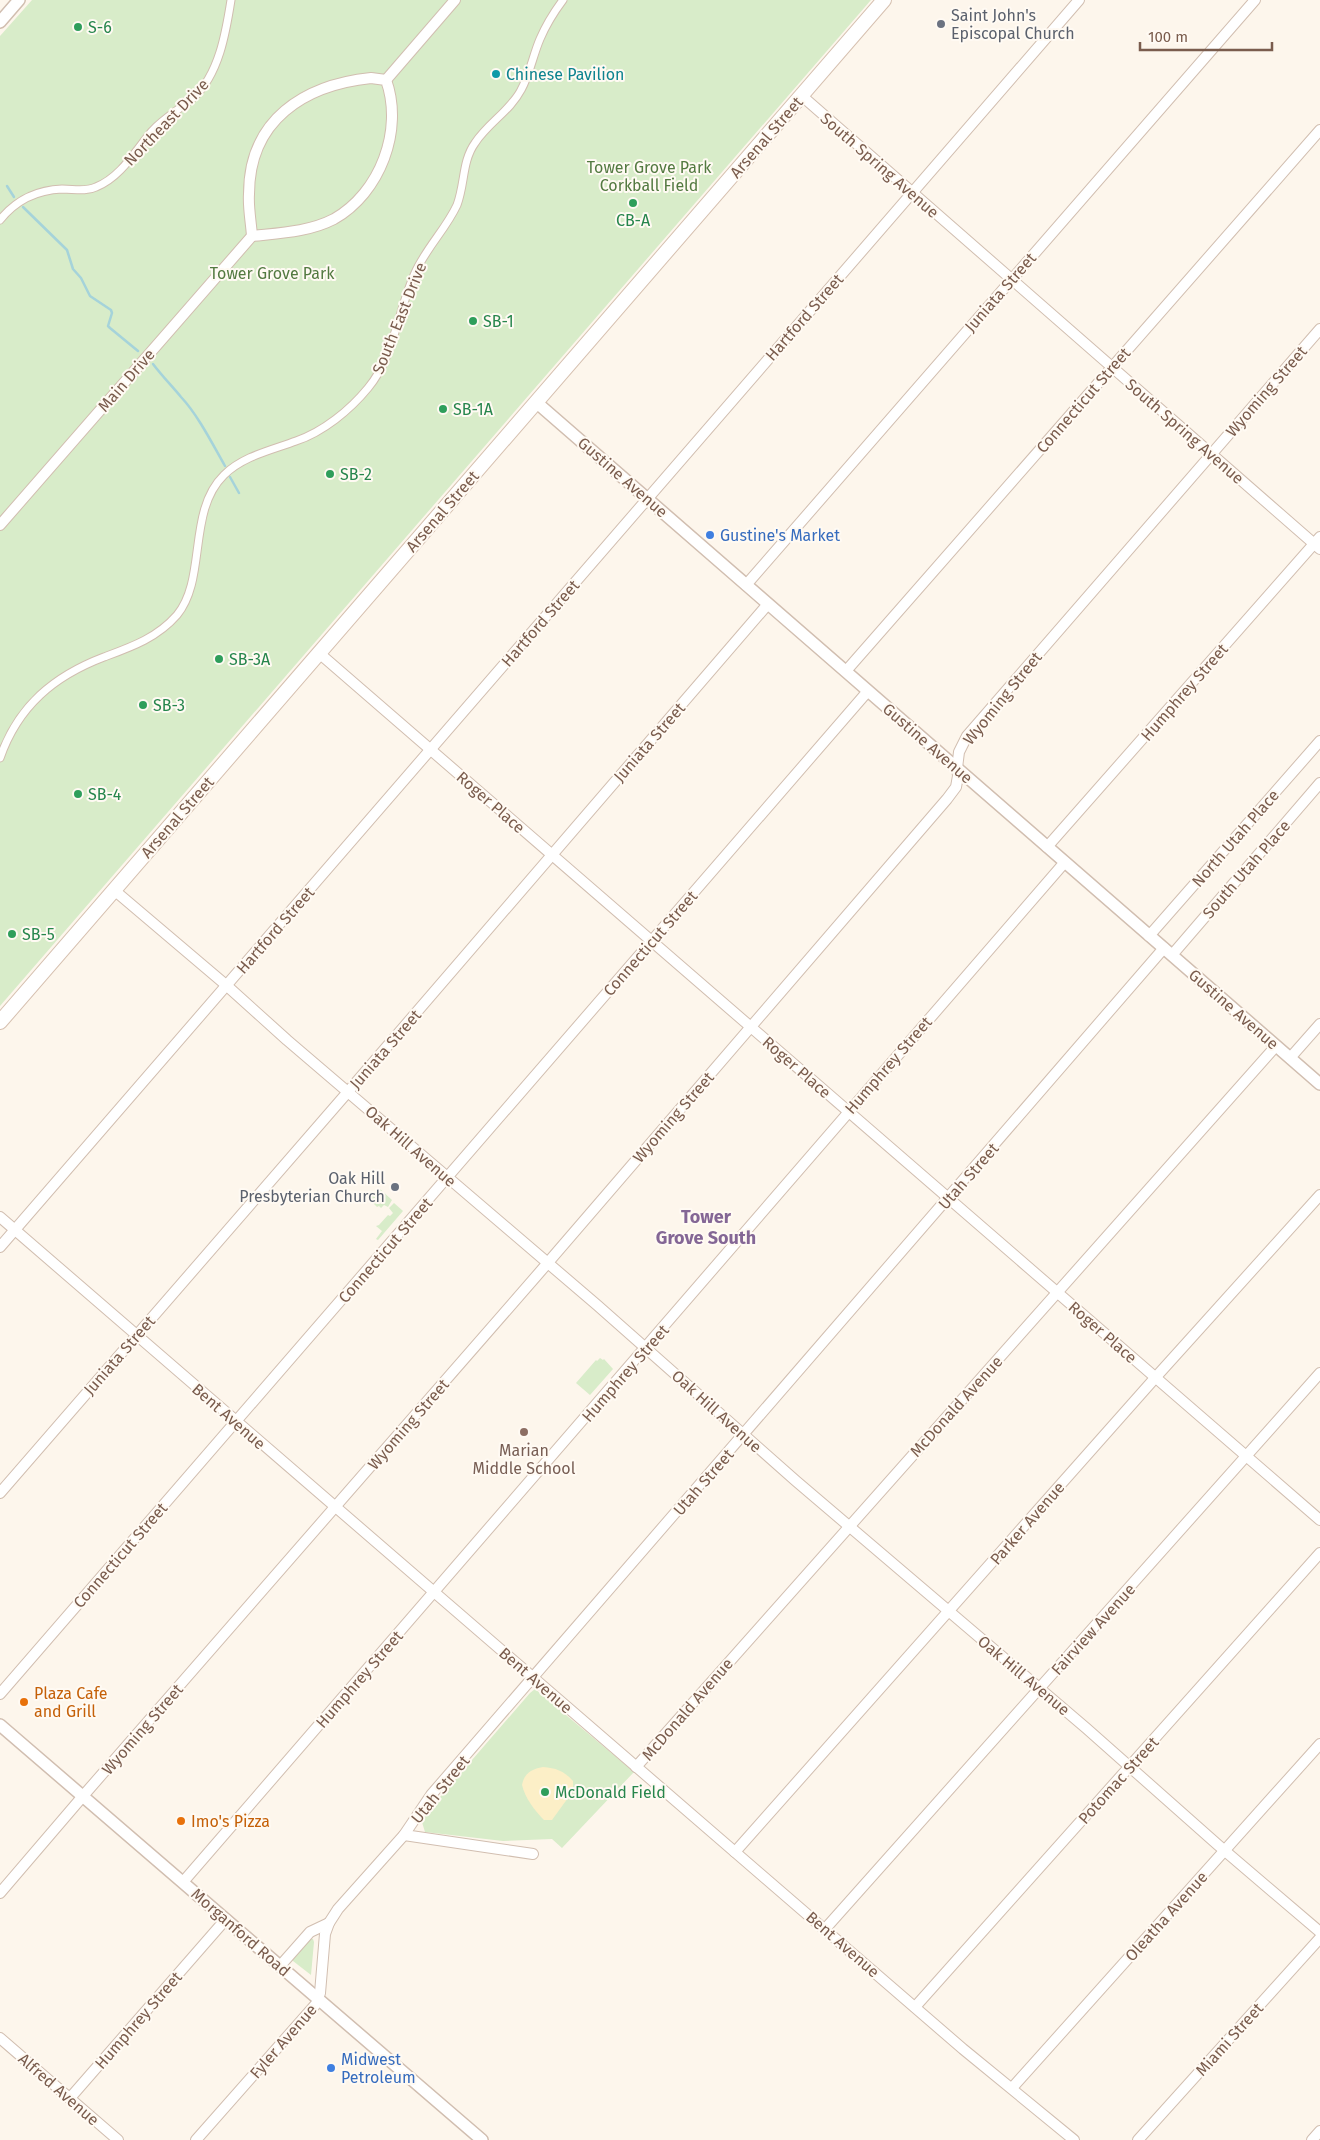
<svg xmlns="http://www.w3.org/2000/svg" width="1320" height="2140" viewBox="0 0 1320 2140" font-family="'Fira Sans',sans-serif">
	<style>
		.green { fill: #d8ecc9 }
		.sand { fill: #fcefc7 }
		.lines { fill: none; stroke-linecap: round; stroke-linejoin: round }
		.stream { stroke: #a5d3da; stroke-width: 2.5 }
		.pedestrian-casing { stroke: #d1beb0; stroke-width: 9 }
		.minor-casing { stroke: #d1beb0; stroke-width: 12 }
		.tertiary-casing { stroke: #d1beb0; stroke-width: 14 }
		.secondary-casing { stroke: #d6c0b0; stroke-width: 16 }
		.pedestrian { stroke: #fff; stroke-width: 7 }
		.minor { stroke: #fff; stroke-width: 10 }
		.tertiary { stroke: #fff; stroke-width: 11 }
		.secondary { stroke: #fff; stroke-width: 14 }
		.worship-dot { fill: #6b7280; stroke: #fffaf3; stroke-width: 2 }
		.leisure-dot { fill: #2e9e5b; stroke: #fffaf3; stroke-width: 2 }
		.culture-dot { fill: #0f9aa8; stroke: #fffaf3; stroke-width: 2 }
		.shop-dot { fill: #3f7fe0; stroke: #fffaf3; stroke-width: 2 }
		.education-dot { fill: #8d6e63; stroke: #fffaf3; stroke-width: 2 }
		.food-dot { fill: #e8710a; stroke: #fffaf3; stroke-width: 2 }
		.labels { text-anchor: middle; stroke-width: 4; stroke-linejoin: round; paint-order: stroke }
		.worship-label { font-size: 16px; fill: #5b616d; stroke: #fffaf3; text-anchor: start }
		.leisure-label { font-size: 16px; fill: #27864d; stroke: #fffaf3; text-anchor: start }
		.culture-label { font-size: 16px; fill: #0d838f; stroke: #fffaf3; text-anchor: start }
		.street-label { font-size: 16px; fill: #7a5c4d; stroke: #fffaf3 }
		.park-label { font-size: 16px; fill: #537a41; stroke: #fffaf3 }
		.shop-label { font-size: 16px; fill: #366cbe; stroke: #fffaf3; text-anchor: start }
		.education-label { font-size: 16px; fill: #785e54; stroke: #fffaf3 }
		.food-label { font-size: 16px; fill: #c56008; stroke: #fffaf3; text-anchor: start }
		.neighbourhood-label { font-size: 18px; font-weight: bold; fill: #846695; stroke: #fffaf3 }
	</style>
	<rect width="100%" height="100%" fill="#fdf6ec"/>
	<g class="green">
		<path d="M32,0H871L0,1006V36Z"/>
		<path d="M379,1188L392,1200L388,1207L384,1205L381,1208L379,1206L377,1207L369,1199Z"/>
		<path d="M394,1203L403,1211L378,1240L376,1239L382,1231L376,1226L379,1225L388,1215L390,1216L393,1213L389,1208Z"/>
		<path d="M600,1358L603,1360L604,1359L613,1369L590,1395L576,1383L596,1360L597,1361Z"/>
		<path d="M535,1689L634,1772L562,1848L552,1839L503,1841L425,1832L421,1819L530,1693Z"/>
		<path d="M309,1939H313L314,1942L311,1975L293,1961L292,1958Z"/>
	</g>
	<path class="sand" d="M543,1767C556,1768 564,1771 573,1781V1791L552,1820H544C535,1811 525,1798 522,1785C524,1773 532,1769 543,1767Z"/>
	<g class="lines">
		<g class="stream">
			<path d="M7,186L14,197"/>
			<path d="M23,207L67,250L73,269L81,278L90,296L111,310L112,313L108,326L110,328L138,351"/>
			<path d="M153,364C162,376 172,386 181,397C198,415 213,445 225,466"/>
			<path d="M230,477L239,493"/>
		</g>
		<defs>
			<g id="pedestrian">
				<path d="M0,220C16,200 37,190 62,189C74,189 86,192 96,187C121,177 135,151 152,131C164,118 180,109 193,98C219,75 226,32 231,0"/>
				<path d="M0,758C18,706 54,676 104,657C131,647 157,638 177,615C207,579 187,511 224,475C243,456 272,450 296,441C323,432 350,410 368,388C394,357 398,310 415,273C426,248 446,229 457,205C465,184 462,161 475,143C488,123 510,111 521,90C530,74 533,55 540,39C546,25 554,12 563,0"/>
			</g>
			<g id="minor">
				<path d="M371,78L386,80C404,130 380,193 334,219C309,232 279,233 252,236C251,222 248,207 249,194C249,120 304,85 371,78Z"/>
				<path d="M386,80L455,0"/>
				<path d="M802,96L1320,549"/>
				<path d="M0,525L252,236"/>
				<path d="M746,585L1255,0"/>
				<path d="M319,653L1320,1520"/>
				<path d="M846,671L1320,130"/>
				<path d="M1047,847L1320,537"/>
				<path d="M114,890L226,985L287,1040L597,1305L796,1481L1086,1728L1218,1845L1320,1932"/>
				<path d="M1149,936L1320,741"/>
				<path d="M1172,955L1320,783"/>
				<path d="M1290,1058L1320,1024"/>
				<path d="M0,1217L963,2049L1074,2140"/>
				<path d="M0,1247L1079,0"/>
				<path d="M0,1493L353,1086L768,604"/>
				<path d="M0,1694L868,691"/>
				<path d="M636,1767L1276,1046"/>
				<path d="M404,1835L533,1854"/>
				<path d="M735,1852L1155,1378L1320,1195"/>
				<path d="M183,1882L1065,862"/>
				<path d="M0,1893L83,1796L539,1273L947,799L956,787L958,776L957,768L959,752L967,736L1320,329"/>
				<path d="M825,1929L1320,1373"/>
				<path d="M280,1966L310,1932L329,1923"/>
				<path d="M915,2007L1320,1553"/>
				<path d="M0,2038L118,2140"/>
				<path d="M1012,2088L1320,1744"/>
				<path d="M70,2098L226,1919"/>
				<path d="M196,2140L316,2004L320,1993L325,1934L329,1923L338,1909L404,1835L431,1795L1164,948"/>
				<path d="M1138,2140L1320,1938"/>
				<path d="M1312,2140L1320,2131"/>
			</g>
			<g id="tertiary">
				<path d="M0,22L19,0"/>
				<path d="M536,402L1320,1084"/>
				<path d="M0,1725L482,2140"/>
			</g>
			<path id="secondary" d="M0,1022L884,0"/>
		</defs>
		<use href="#pedestrian" class="pedestrian-casing"/>
		<use href="#minor" class="minor-casing"/>
		<use href="#tertiary" class="tertiary-casing"/>
		<use href="#secondary" class="secondary-casing"/>
		<use href="#pedestrian" class="pedestrian"/>
		<use href="#minor" class="minor"/>
		<use href="#tertiary" class="tertiary"/>
		<use href="#secondary" class="secondary"/>
	</g>
	<g class="worship-dot">
		<circle cx="941" cy="24" r="5"/>
		<circle cx="395" cy="1187" r="5"/>
	</g>
	<g class="leisure-dot">
		<circle cx="78" cy="27" r="5"/>
		<circle cx="633" cy="203" r="5"/>
		<circle cx="473" cy="321" r="5"/>
		<circle cx="443" cy="409" r="5"/>
		<circle cx="330" cy="474" r="5"/>
		<circle cx="219" cy="659" r="5"/>
		<circle cx="143" cy="705" r="5"/>
		<circle cx="78" cy="794" r="5"/>
		<circle cx="12" cy="934" r="5"/>
		<circle cx="545" cy="1792" r="5"/>
	</g>
	<circle class="culture-dot" cx="496" cy="74" r="5"/>
	<g class="shop-dot">
		<circle cx="710" cy="535" r="5"/>
		<circle cx="331" cy="2068" r="5"/>
	</g>
	<circle class="education-dot" cx="524" cy="1432" r="5"/>
	<g class="food-dot">
		<circle cx="24" cy="1702" r="5"/>
		<circle cx="181" cy="1821" r="5"/>
	</g>
	<g class="labels">
		<g class="worship-label">
			<text x="951" y="21">Saint John's<tspan x="951" dy="18">Episcopal Church</tspan></text>
			<text x="385" y="1184" text-anchor="end">Oak Hill<tspan x="385" dy="18">Presbyterian Church</tspan></text>
		</g>
		<g class="leisure-label">
			<text x="88" y="33">S-6</text>
			<text x="633" y="226" text-anchor="middle">CB-A</text>
			<text x="483" y="327">SB-1</text>
			<text x="453" y="415">SB-1A</text>
			<text x="340" y="480">SB-2</text>
			<text x="229" y="665">SB-3A</text>
			<text x="153" y="711">SB-3</text>
			<text x="88" y="800">SB-4</text>
			<text x="22" y="940">SB-5</text>
			<text x="555" y="1798">McDonald Field</text>
		</g>
		<g class="culture-label">
			<text x="506" y="80">Chinese Pavilion</text>
		</g>
		<g class="street-label">
			<text transform="translate(166 122) rotate(-46)" y="6">Northeast Drive</text>
			<text transform="translate(766 137) rotate(-49)" y="6">Arsenal Street</text>
			<text transform="translate(880 165) rotate(41)" y="6">South Spring Avenue</text>
			<text transform="translate(1000 292) rotate(-49)" y="6">Juniata Street</text>
			<text transform="translate(804 317) rotate(-49)" y="6">Hartford Street</text>
			<text transform="translate(399 318) rotate(-68)" y="6">South East Drive</text>
			<text transform="translate(126 380) rotate(-49)" y="6">Main Drive</text>
			<text transform="translate(1266 391) rotate(-49)" y="6">Wyoming Street</text>
			<text transform="translate(1083 400) rotate(-49)" y="6">Connecticut Street</text>
			<text transform="translate(1185 431) rotate(41)" y="6">South Spring Avenue</text>
			<text transform="translate(623 477) rotate(41)" y="6">Gustine Avenue</text>
			<text transform="translate(442 511) rotate(-49)" y="6">Arsenal Street</text>
			<text transform="translate(540 623) rotate(-49)" y="6">Hartford Street</text>
			<text transform="translate(1184 692) rotate(-49)" y="6">Humphrey Street</text>
			<text transform="translate(1002 698) rotate(-51)" y="6">Wyoming Street</text>
			<text transform="translate(649 742) rotate(-49)" y="6">Juniata Street</text>
			<text transform="translate(928 743) rotate(41)" y="6">Gustine Avenue</text>
			<text transform="translate(491 802) rotate(41)" y="6">Roger Place</text>
			<text transform="translate(177 817) rotate(-49)" y="6">Arsenal Street</text>
			<text transform="translate(1235 838) rotate(-49)" y="6">North Utah Place</text>
			<text transform="translate(1246 869) rotate(-49)" y="6">South Utah Place</text>
			<text transform="translate(275 930) rotate(-49)" y="6">Hartford Street</text>
			<text transform="translate(650 943) rotate(-49)" y="6">Connecticut Street</text>
			<text transform="translate(1234 1009) rotate(41)" y="6">Gustine Avenue</text>
			<text transform="translate(385 1049) rotate(-49)" y="6">Juniata Street</text>
			<text transform="translate(888 1065) rotate(-49)" y="6">Humphrey Street</text>
			<text transform="translate(797 1067) rotate(41)" y="6">Roger Place</text>
			<text transform="translate(673 1117) rotate(-49)" y="6">Wyoming Street</text>
			<text transform="translate(411 1146) rotate(41)" y="6">Oak Hill Avenue</text>
			<text transform="translate(968 1176) rotate(-49)" y="6">Utah Street</text>
			<text transform="translate(385 1250) rotate(-49)" y="6">Connecticut Street</text>
			<text transform="translate(1103 1332) rotate(41)" y="6">Roger Place</text>
			<text transform="translate(119 1355) rotate(-49)" y="6">Juniata Street</text>
			<text transform="translate(625 1373) rotate(-49)" y="6">Humphrey Street</text>
			<text transform="translate(956 1406) rotate(-48)" y="6">McDonald Avenue</text>
			<text transform="translate(717 1411) rotate(42)" y="6">Oak Hill Avenue</text>
			<text transform="translate(229 1416) rotate(41)" y="6">Bent Avenue</text>
			<text transform="translate(408 1424) rotate(-49)" y="6">Wyoming Street</text>
			<text transform="translate(703 1482) rotate(-49)" y="6">Utah Street</text>
			<text transform="translate(1027 1523) rotate(-49)" y="6">Parker Avenue</text>
			<text transform="translate(120 1555) rotate(-49)" y="6">Connecticut Street</text>
			<text transform="translate(1093 1629) rotate(-48)" y="6">Fairview Avenue</text>
			<text transform="translate(1024 1675) rotate(40)" y="6">Oak Hill Avenue</text>
			<text transform="translate(359 1679) rotate(-49)" y="6">Humphrey Street</text>
			<text transform="translate(536 1680) rotate(41)" y="6">Bent Avenue</text>
			<text transform="translate(687 1709) rotate(-49)" y="6">McDonald Avenue</text>
			<text transform="translate(142 1729) rotate(-49)" y="6">Wyoming Street</text>
			<text transform="translate(1118 1780) rotate(-48)" y="6">Potomac Street</text>
			<text transform="translate(440 1789) rotate(-51)" y="6">Utah Street</text>
			<text transform="translate(1166 1916) rotate(-48)" y="6">Oleatha Avenue</text>
			<text transform="translate(241 1932) rotate(41)" y="6">Morganford Road</text>
			<text transform="translate(843 1944) rotate(41)" y="6">Bent Avenue</text>
			<text transform="translate(138 2020) rotate(-49)" y="6">Humphrey Street</text>
			<text transform="translate(1229 2039) rotate(-48)" y="6">Miami Street</text>
			<text transform="translate(283 2041) rotate(-49)" y="6">Fyler Avenue</text>
			<text transform="translate(59 2089) rotate(41)" y="6">Alfred Avenue</text>
		</g>
		<g class="park-label">
			<text x="649" y="173">Tower Grove Park<tspan x="649" dy="18">Corkball Field</tspan></text>
			<text x="272" y="279">Tower Grove Park</text>
		</g>
		<g class="shop-label">
			<text x="720" y="541">Gustine's Market</text>
			<text x="341" y="2065">Midwest<tspan x="341" dy="18">Petroleum</tspan></text>
		</g>
		<g class="education-label">
			<text x="524" y="1456">Marian<tspan x="524" dy="18">Middle School</tspan></text>
		</g>
		<g class="food-label">
			<text x="34" y="1699">Plaza Cafe<tspan x="34" dy="18">and Grill</tspan></text>
			<text x="191" y="1827">Imo's Pizza</text>
		</g>
		<g class="neighbourhood-label">
			<text x="706" y="1223">Tower<tspan x="706" dy="21">Grove South</tspan></text>
		</g>
	</g>
	<path d="M1140 42v8h132v-8" fill="none" stroke="#7a5c4d" stroke-width="2.5"/>
	<text x="1148" y="42" font-size="15" fill="#7a5c4d" stroke="#fffaf3" stroke-width="4" paint-order="stroke">100 m</text>
</svg>
